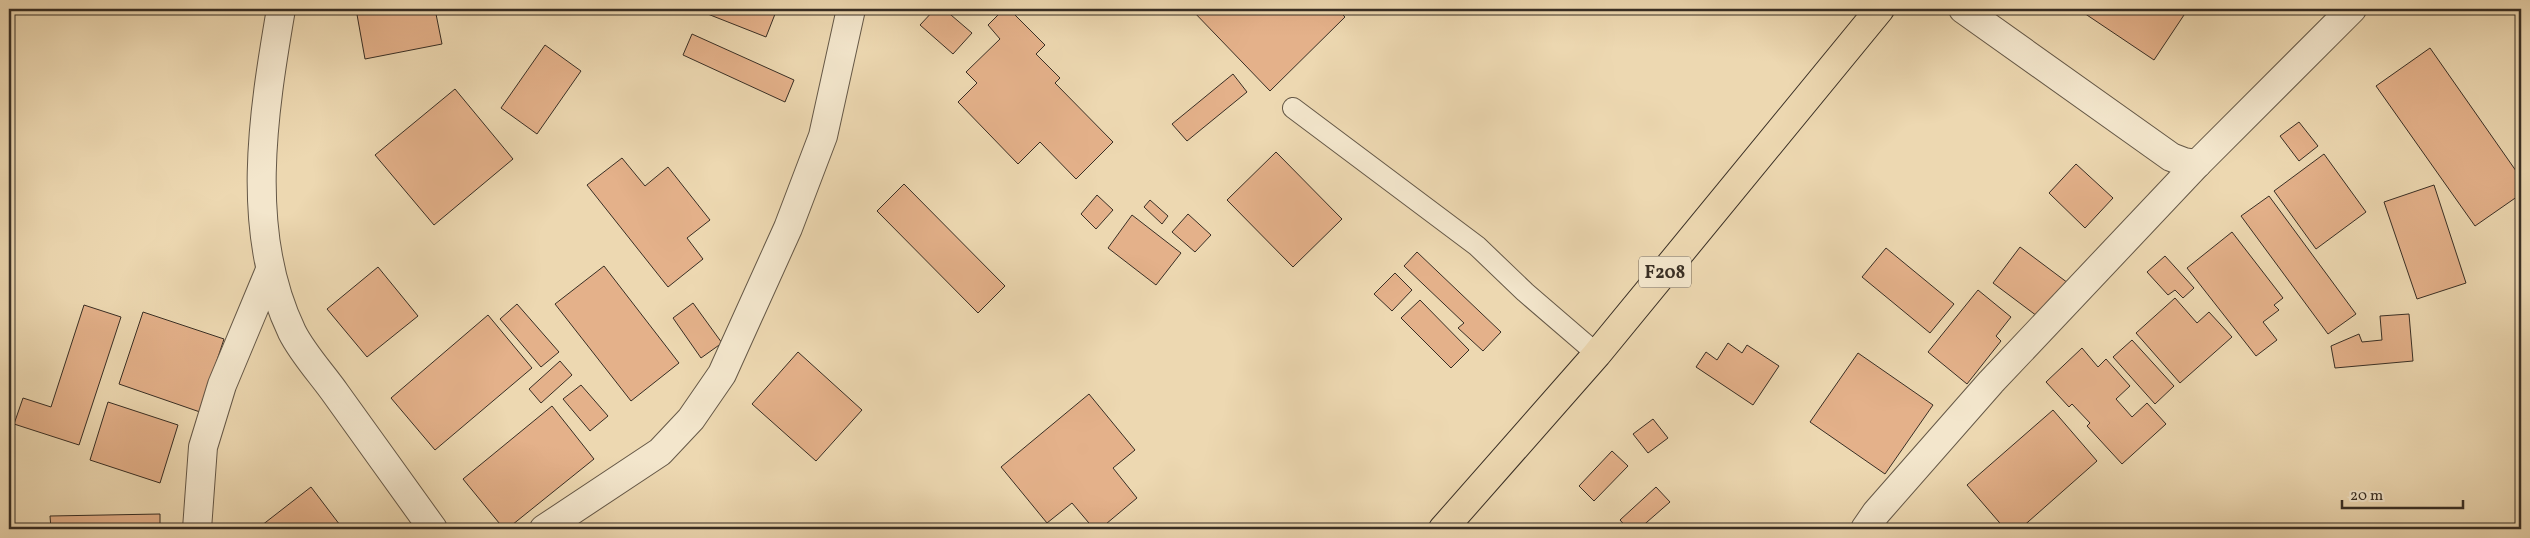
<svg xmlns="http://www.w3.org/2000/svg" width="2530" height="538" viewBox="0 0 2530 538" font-family="Vollkorn,serif">
	<style>
		.building { fill: #e4b18a; stroke: #382e24 }
		.lines { fill: none; stroke-linecap: round; stroke-linejoin: round }
		.lane-casing { stroke: #655847; stroke-width: 22 }
		.street-casing { stroke: #655847; stroke-width: 30 }
		.primary-casing { stroke: #382e24; stroke-width: 30 }
		.lane { stroke: #f3e6cc; stroke-width: 20 }
		.street { stroke: #f3e6cc; stroke-width: 28 }
		.primary { stroke: #edd8b1; stroke-width: 28 }
		.labels { text-anchor: middle; stroke-width: 4; stroke-linejoin: round; paint-order: stroke }
		.shield { fill: #f3e6cc; stroke: #706556; stroke-width: 1 }
		.shield-label { font-size: 18px; font-weight: bold; fill: #382e24 }
	</style>
	<rect width="100%" height="100%" fill="#edd8b1"/>
	<filter id="stains"><feTurbulence type="fractalNoise" baseFrequency=".004" numOctaves="4"/><feColorMatrix values="0 0 0 0 .2 0 0 0 0 .09 0 0 0 0 .02 0 0 0 .5 -.17"/></filter>
	<radialGradient id="worn" r=".72"><stop offset=".6" stop-color="#630" stop-opacity="0"/><stop offset="1" stop-color="#630" stop-opacity=".3"/></radialGradient>
	<g class="building">
		<path d="M356,9H435L442,44L365,59Z"/>
		<path d="M695,9H777L766,37Z"/>
		<path d="M935,9H944L972,33L953,54L920,25Z"/>
		<path d="M1004,9H1009L1045,45L1036,54L1060,78L1055,83L1113,142L1076,179L1040,142L1018,164L958,102L977,83L966,72L1000,39L988,25Z"/>
		<path d="M1191,9H1337L1345,17L1270,91Z"/>
		<path d="M2078,9H2188L2154,60Z"/>
		<path d="M692,34L794,80L785,102L683,55Z"/>
		<path d="M545,45L581,71L537,134L501,108Z"/>
		<path d="M2430,48L2521,178V194L2475,226L2376,86Z"/>
		<path d="M1233,74L1247,92L1187,141L1172,124Z"/>
		<path d="M455,89L513,159L434,225L375,155Z"/>
		<path d="M2299,122L2318,146L2299,161L2280,136Z"/>
		<path d="M1276,152L1342,219L1293,267L1227,200Z"/>
		<path d="M2324,154L2366,212L2316,249L2274,191Z"/>
		<path d="M622,158L645,186L668,167L710,220L687,238L703,259L668,287L587,185Z"/>
		<path d="M2076,164L2113,198L2085,228L2049,193Z"/>
		<path d="M904,184L1005,286L978,313L877,211Z"/>
		<path d="M2434,185L2466,283L2417,299L2384,202Z"/>
		<path d="M1097,195L1113,210L1096,229L1081,214Z"/>
		<path d="M2269,196L2356,314L2328,334L2241,216Z"/>
		<path d="M1150,200L1168,216L1162,224L1144,207Z"/>
		<path d="M1188,214L1211,235L1195,252L1172,232Z"/>
		<path d="M1132,215L1181,253L1156,285L1108,248Z"/>
		<path d="M2232,232L2283,298L2274,305L2279,310L2263,322L2277,340L2256,356L2187,268Z"/>
		<path d="M2020,247L2068,283L2041,319L1993,283Z"/>
		<path d="M1886,248L1954,304L1930,333L1862,277Z"/>
		<path d="M1417,252L1501,332L1483,351L1458,328L1464,323L1404,266Z"/>
		<path d="M2165,256L2194,288L2183,298L2175,290L2168,295L2147,272Z"/>
		<path d="M604,266L679,363L631,401L555,304Z"/>
		<path d="M378,267L418,316L367,357L327,309Z"/>
		<path d="M1395,273L1412,290L1392,311L1374,294Z"/>
		<path d="M1978,290L2011,317L1996,336L2001,341L1967,384L1928,352Z"/>
		<path d="M2175,298L2197,323L2209,312L2232,337L2180,383L2136,333Z"/>
		<path d="M1420,300L1469,350L1451,368L1401,318Z"/>
		<path d="M693,303L722,343L701,358L673,318Z"/>
		<path d="M517,304L559,352L541,367L500,319Z"/>
		<path d="M84,305L121,317L79,445L14,424L23,398L51,407Z"/>
		<path d="M143,312L224,339L200,412L119,384Z"/>
		<path d="M2409,314L2413,361L2335,368L2331,346L2359,334L2362,342L2382,340L2380,316Z"/>
		<path d="M488,315L532,368L435,450L391,398Z"/>
		<path d="M2132,340L2174,386L2155,404L2113,357Z"/>
		<path d="M1728,343L1742,353L1747,345L1779,366L1753,405L1696,367L1706,352L1717,360Z"/>
		<path d="M2082,348L2098,367L2106,359L2130,386L2116,399L2132,417L2147,403L2166,424L2122,464L2087,426L2090,423L2072,404L2069,407L2046,382Z"/>
		<path d="M798,352L862,410L816,461L752,404Z"/>
		<path d="M1858,353L1933,405L1885,474L1810,422Z"/>
		<path d="M560,361L572,375L541,403L529,389Z"/>
		<path d="M581,385L608,416L590,431L563,399Z"/>
		<path d="M1089,394L1135,450L1113,468L1137,498L1100,529H1094L1072,503L1047,523L1001,467Z"/>
		<path d="M108,402L178,425L160,483L90,460Z"/>
		<path d="M552,406L594,459L507,529H504L463,479Z"/>
		<path d="M2053,410L2097,461L2020,529H2005L1967,485Z"/>
		<path d="M1653,419L1668,438L1648,453L1633,434Z"/>
		<path d="M1612,451L1628,466L1594,501L1579,486Z"/>
		<path d="M311,487L343,529H257Z"/>
		<path d="M1656,487L1670,502L1639,529H1628L1620,520Z"/>
		<path d="M160,514V529H51L50,516Z"/>
	</g>
	<g class="lines">
		<defs>
			<path id="lane" d="M1293,108L1477,246L1525,292L1597,354"/>
			<g id="street">
				<path d="M281,9C263,114 244,232 292,332C303,354 322,374 336,394C368,439 401,484 433,529"/>
				<path d="M1963,9L2171,157L2184,162L2197,164"/>
				<path d="M197,529L203,447L222,385L270,270"/>
				<path d="M544,529L660,452L691,419L722,374L788,228L823,136L851,9"/>
				<path d="M1865,529L1876,513L1991,382L2197,164L2352,9"/>
			</g>
			<path id="primary" d="M1443,529L1597,354L1880,9"/>
		</defs>
		<use href="#lane" class="lane-casing"/>
		<use href="#street" class="street-casing"/>
		<use href="#primary" class="primary-casing"/>
		<use href="#lane" class="lane"/>
		<use href="#street" class="street"/>
		<use href="#primary" class="primary"/>
	</g>
	<g class="labels">
		<rect class="shield" x="1639" y="256.5" width="52" height="31" rx="4"/>
		<g class="shield-label">
			<text x="1665" y="278">F208</text>
		</g>
	</g>
	<rect width="2530" height="538" fill="none" stroke="#edd8b1" stroke-width="30"/>
	<rect x="10" y="10" width="2510" height="518" fill="none" stroke="#382e24" stroke-width="2.5"/>
	<rect x="15" y="15" width="2500" height="508" fill="none" stroke="#382e24"/>
	<path d="M2342 500v8h121v-8" fill="none" stroke="#382e24" stroke-width="2.5"/>
	<text x="2350" y="500" font-size="15" fill="#382e24" stroke="#f3e6cc" stroke-width="4" paint-order="stroke">20 m</text>
	<rect width="100%" height="100%" filter="url(#stains)"/>
	<rect width="100%" height="100%" fill="url(#worn)"/>
</svg>
